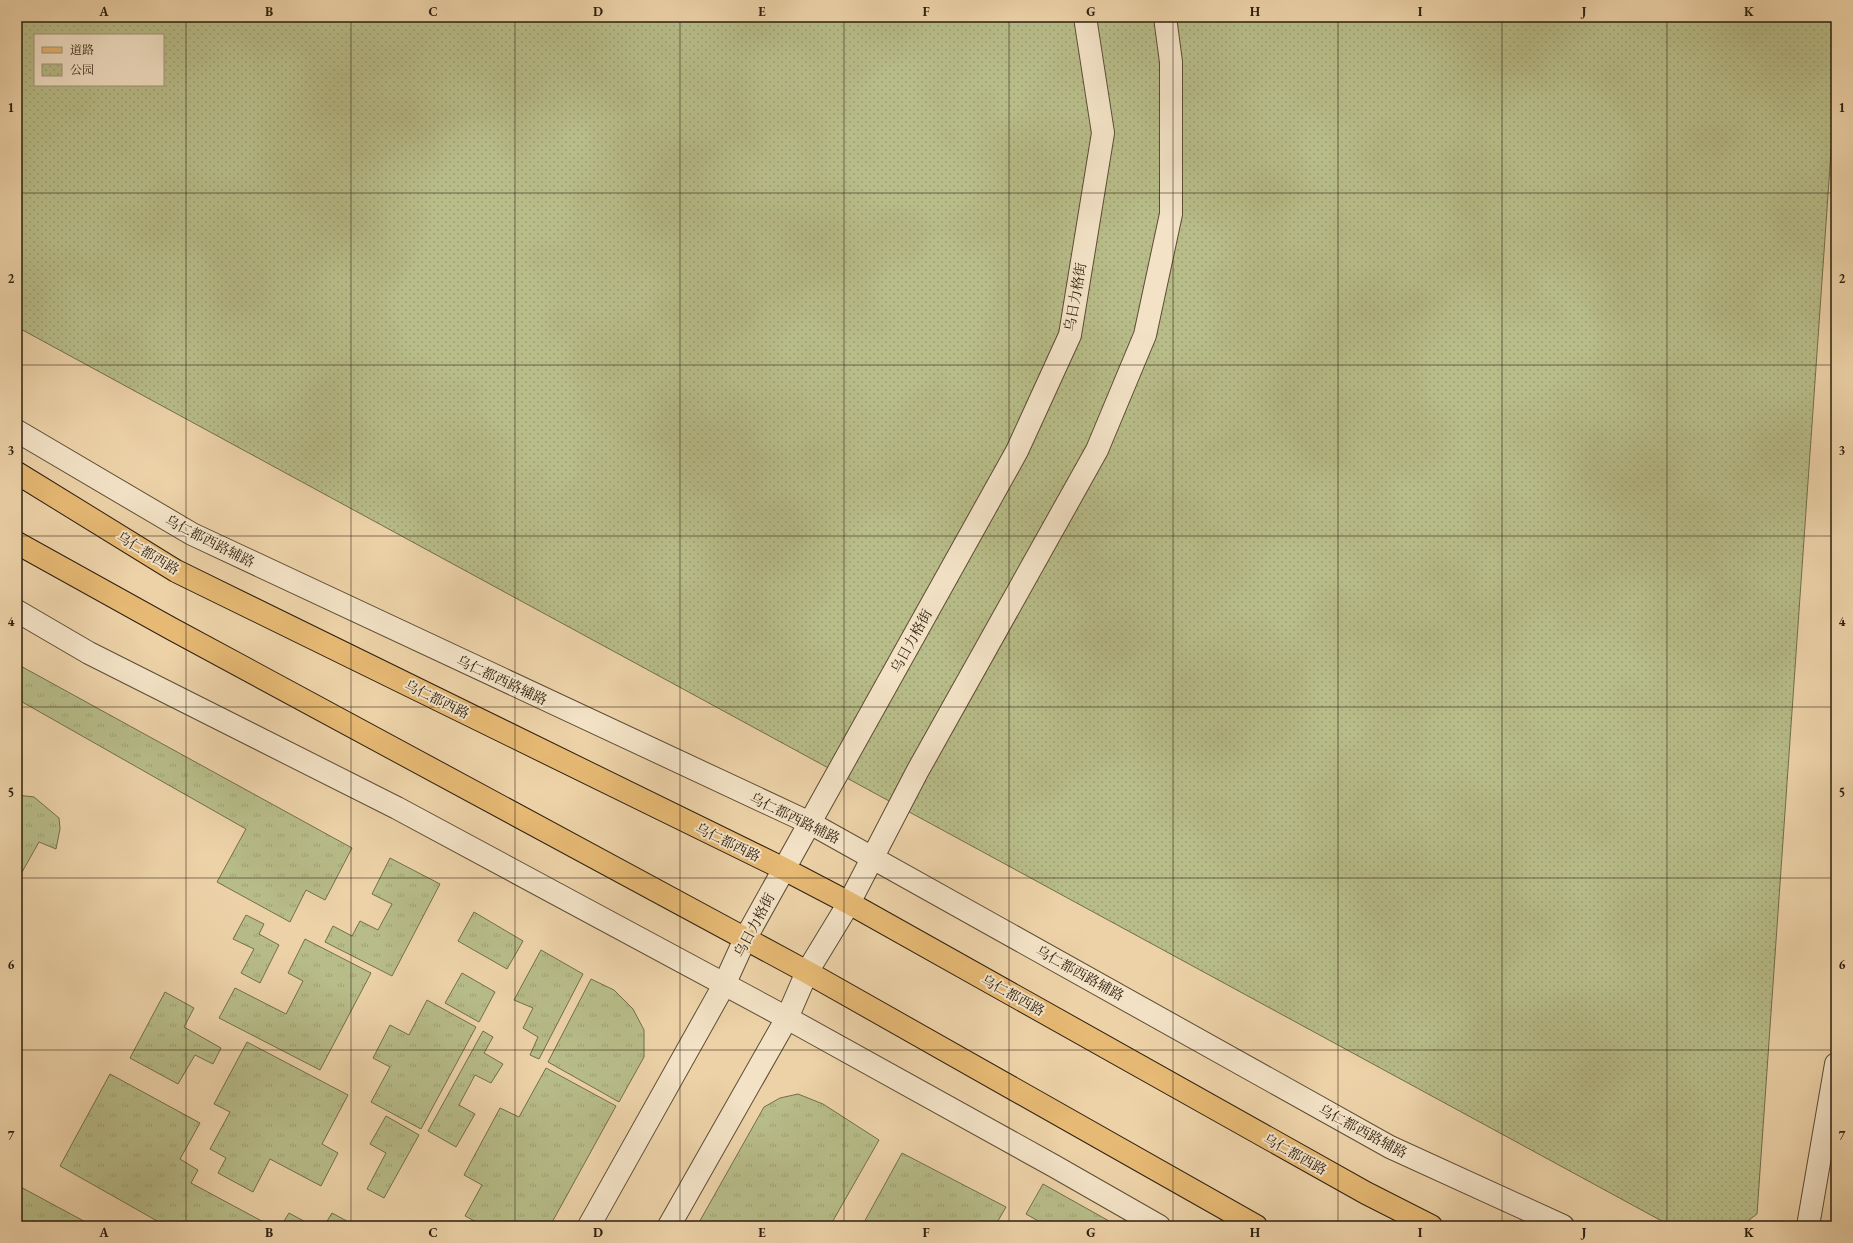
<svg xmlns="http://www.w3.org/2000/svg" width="1853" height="1243" viewBox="0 0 1853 1243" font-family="'EB Garamond','Noto Serif SC',serif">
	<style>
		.grass { fill: url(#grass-tufts); stroke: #726e4c }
		.park { fill: url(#park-dots); stroke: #726e4c; fill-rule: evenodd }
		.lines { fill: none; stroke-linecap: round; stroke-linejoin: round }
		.minor-casing { stroke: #5d4c35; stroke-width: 24 }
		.major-casing { stroke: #2d1f0f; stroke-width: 24 }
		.minor { stroke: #f3e2c6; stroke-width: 22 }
		.major { stroke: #e6b974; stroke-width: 22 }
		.grid { fill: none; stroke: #2d1f0f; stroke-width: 1; stroke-opacity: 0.55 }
		.labels { text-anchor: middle; stroke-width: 4; stroke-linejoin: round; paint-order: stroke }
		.street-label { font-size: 14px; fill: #2d1f0f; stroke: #f3e2c6 }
		.neatline { fill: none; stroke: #2d1f0f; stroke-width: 1.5 }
		.grid-label { font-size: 13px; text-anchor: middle; font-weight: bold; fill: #2d1f0f }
	</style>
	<defs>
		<pattern id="grass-tufts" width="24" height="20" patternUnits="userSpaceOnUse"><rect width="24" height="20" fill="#b7bc88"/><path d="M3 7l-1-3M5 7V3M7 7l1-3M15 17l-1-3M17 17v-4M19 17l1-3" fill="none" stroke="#9ea174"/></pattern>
		<pattern id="park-dots" width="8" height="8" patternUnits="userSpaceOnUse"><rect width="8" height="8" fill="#b7bc88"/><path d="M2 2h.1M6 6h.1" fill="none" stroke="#9ea174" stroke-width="1.8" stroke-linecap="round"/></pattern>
	</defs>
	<rect width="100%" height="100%" fill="#edd2a8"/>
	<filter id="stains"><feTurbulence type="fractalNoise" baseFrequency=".005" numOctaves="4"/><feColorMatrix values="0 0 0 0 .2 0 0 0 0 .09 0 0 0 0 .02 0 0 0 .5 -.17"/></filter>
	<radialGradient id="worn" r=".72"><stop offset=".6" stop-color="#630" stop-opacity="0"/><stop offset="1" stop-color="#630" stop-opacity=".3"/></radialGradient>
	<g class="grass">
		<path d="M17,664L352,848L325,900L306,890L290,922L217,882L246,829L17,699Z"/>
		<path d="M17,795L34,797L59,818L60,829L56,849L39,842L17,881Z"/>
		<path d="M390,858L440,884L392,976L325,942L333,926L352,936L360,921L378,930L392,904L372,894Z"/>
		<path d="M474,912L523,941L507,969L458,941Z"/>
		<path d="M246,915L264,924L259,934L279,945L260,983L241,973L254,949L233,939Z"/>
		<path d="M305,939L371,973L320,1070L219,1018L235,988L286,1014L303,981L288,973Z"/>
		<path d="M541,950L583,974L539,1059L530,1055L538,1037L523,1028L533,1008L514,1000Z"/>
		<path d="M462,973L495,992L479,1022L445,1003Z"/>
		<path d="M591,979L614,990L633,1009L644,1030V1057L619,1102L548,1062Z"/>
		<path d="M165,992L194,1008L184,1027L221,1048L213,1064L195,1055L178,1084L130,1058Z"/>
		<path d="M427,1000L476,1027L421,1129L371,1102L390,1067L373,1058L390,1025L409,1035Z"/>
		<path d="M483,1031L493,1037L484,1053L503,1064L491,1083L475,1075L459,1105L475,1114L456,1147L428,1131Z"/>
		<path d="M247,1042L348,1095L322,1144L338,1153L321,1186L270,1159L253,1192L218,1173L226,1158L210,1149L230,1112L214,1104Z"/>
		<path d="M546,1068L616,1106L550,1226H484L465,1216L482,1185L464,1175L500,1108L519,1117Z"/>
		<path d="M110,1074L200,1123L180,1159L198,1170L191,1183L271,1226H166L60,1166Z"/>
		<path d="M798,1094L823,1104L879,1140L830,1226H697L764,1107L780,1098Z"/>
		<path d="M386,1116L419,1135L384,1198L367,1189L386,1153L370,1144Z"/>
		<path d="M902,1153L1006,1207L995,1226H862Z"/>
		<path d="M1043,1184L1118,1226H1047L1026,1214Z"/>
		<path d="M17,1185L93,1226H17Z"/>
		<path d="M289,1213L313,1226H281Z"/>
		<path d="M332,1213L356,1226H324Z"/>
	</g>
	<path class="park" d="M17,17H1836V80L1757,1214L1741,1226H1671L17,327ZM35,35H163V85H35Z"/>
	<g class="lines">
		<defs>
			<g id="minor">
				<path d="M17,431L192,534L810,823L1390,1147L1563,1226"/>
				<path d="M17,611L89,653L397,808L787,1018L1054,1166L1159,1226"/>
				<path d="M589,1226L724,985L745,939L1017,451L1070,335L1103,133L1085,17"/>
				<path d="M669,1226L787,1018L807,972L849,903L917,772L1097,450L1145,335L1171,214V62L1165,17"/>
				<path d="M1808,1226L1836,1064"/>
			</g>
			<g id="major">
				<path d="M17,473L176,571L784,869L849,903L1366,1193L1431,1226"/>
				<path d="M17,543L172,629L807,972L1256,1226"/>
			</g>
		</defs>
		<use href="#minor" class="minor-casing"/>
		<use href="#major" class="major-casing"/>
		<use href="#minor" class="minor"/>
		<use href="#major" class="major"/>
	</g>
	<path class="grid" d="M186,17V1226M351,17V1226M515,17V1226M680,17V1226M844,17V1226M1009,17V1226M1173,17V1226M1338,17V1226M1502,17V1226M1667,17V1226M17,193H1836M17,365H1836M17,536H1836M17,707H1836M17,878H1836M17,1050H1836"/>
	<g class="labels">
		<g class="street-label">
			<text transform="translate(1075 297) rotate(-80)" y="5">乌日力格街</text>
			<text transform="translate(210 541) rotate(27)" y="5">乌仁都西路辅路</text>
			<text transform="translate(148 553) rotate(31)" y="5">乌仁都西路</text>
			<text transform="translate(911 641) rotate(-61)" y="5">乌日力格街</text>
			<text transform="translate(502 680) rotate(25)" y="5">乌仁都西路辅路</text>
			<text transform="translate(437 699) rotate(26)" y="5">乌仁都西路</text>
			<text transform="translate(795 818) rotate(26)" y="5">乌仁都西路辅路</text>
			<text transform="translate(728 842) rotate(26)" y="5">乌仁都西路</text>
			<text transform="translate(754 925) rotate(-62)" y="5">乌日力格街</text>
			<text transform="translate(1080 973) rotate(29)" y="5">乌仁都西路辅路</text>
			<text transform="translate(1013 995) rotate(29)" y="5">乌仁都西路</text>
			<text transform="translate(1363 1131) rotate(28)" y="5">乌仁都西路辅路</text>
			<text transform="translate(1295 1154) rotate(29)" y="5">乌仁都西路</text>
		</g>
	</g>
	<rect width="1853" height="1243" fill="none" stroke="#edd2a8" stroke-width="44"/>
	<rect x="34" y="34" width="130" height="52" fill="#f3e2c6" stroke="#a4947d"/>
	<rect x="42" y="47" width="20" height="6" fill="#e6b974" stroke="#a4947d"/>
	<text x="70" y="54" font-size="12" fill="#2d1f0f">道路</text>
	<rect x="42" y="64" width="20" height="12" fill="url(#park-dots)" stroke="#a4947d"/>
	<text x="70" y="74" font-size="12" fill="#2d1f0f">公园</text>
	<rect x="22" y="22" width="1809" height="1199" class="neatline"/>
	<g class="grid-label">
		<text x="104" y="16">A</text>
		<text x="269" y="16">B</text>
		<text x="433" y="16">C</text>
		<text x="598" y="16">D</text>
		<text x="762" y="16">E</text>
		<text x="926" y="16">F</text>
		<text x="1091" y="16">G</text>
		<text x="1255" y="16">H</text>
		<text x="1420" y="16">I</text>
		<text x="1584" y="16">J</text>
		<text x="1749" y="16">K</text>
		<text x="11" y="112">1</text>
		<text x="1842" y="112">1</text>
		<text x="11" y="283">2</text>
		<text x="1842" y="283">2</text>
		<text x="11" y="455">3</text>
		<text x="1842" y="455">3</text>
		<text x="11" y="626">4</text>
		<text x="1842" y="626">4</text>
		<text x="11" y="797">5</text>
		<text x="1842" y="797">5</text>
		<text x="11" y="969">6</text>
		<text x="1842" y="969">6</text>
		<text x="11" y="1140">7</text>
		<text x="1842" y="1140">7</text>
		<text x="104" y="1237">A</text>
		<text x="269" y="1237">B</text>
		<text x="433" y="1237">C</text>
		<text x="598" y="1237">D</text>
		<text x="762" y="1237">E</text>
		<text x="926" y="1237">F</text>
		<text x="1091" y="1237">G</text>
		<text x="1255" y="1237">H</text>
		<text x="1420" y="1237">I</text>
		<text x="1584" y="1237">J</text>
		<text x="1749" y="1237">K</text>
	</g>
	<rect width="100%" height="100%" filter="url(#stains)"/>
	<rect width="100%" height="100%" fill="url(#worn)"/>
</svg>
